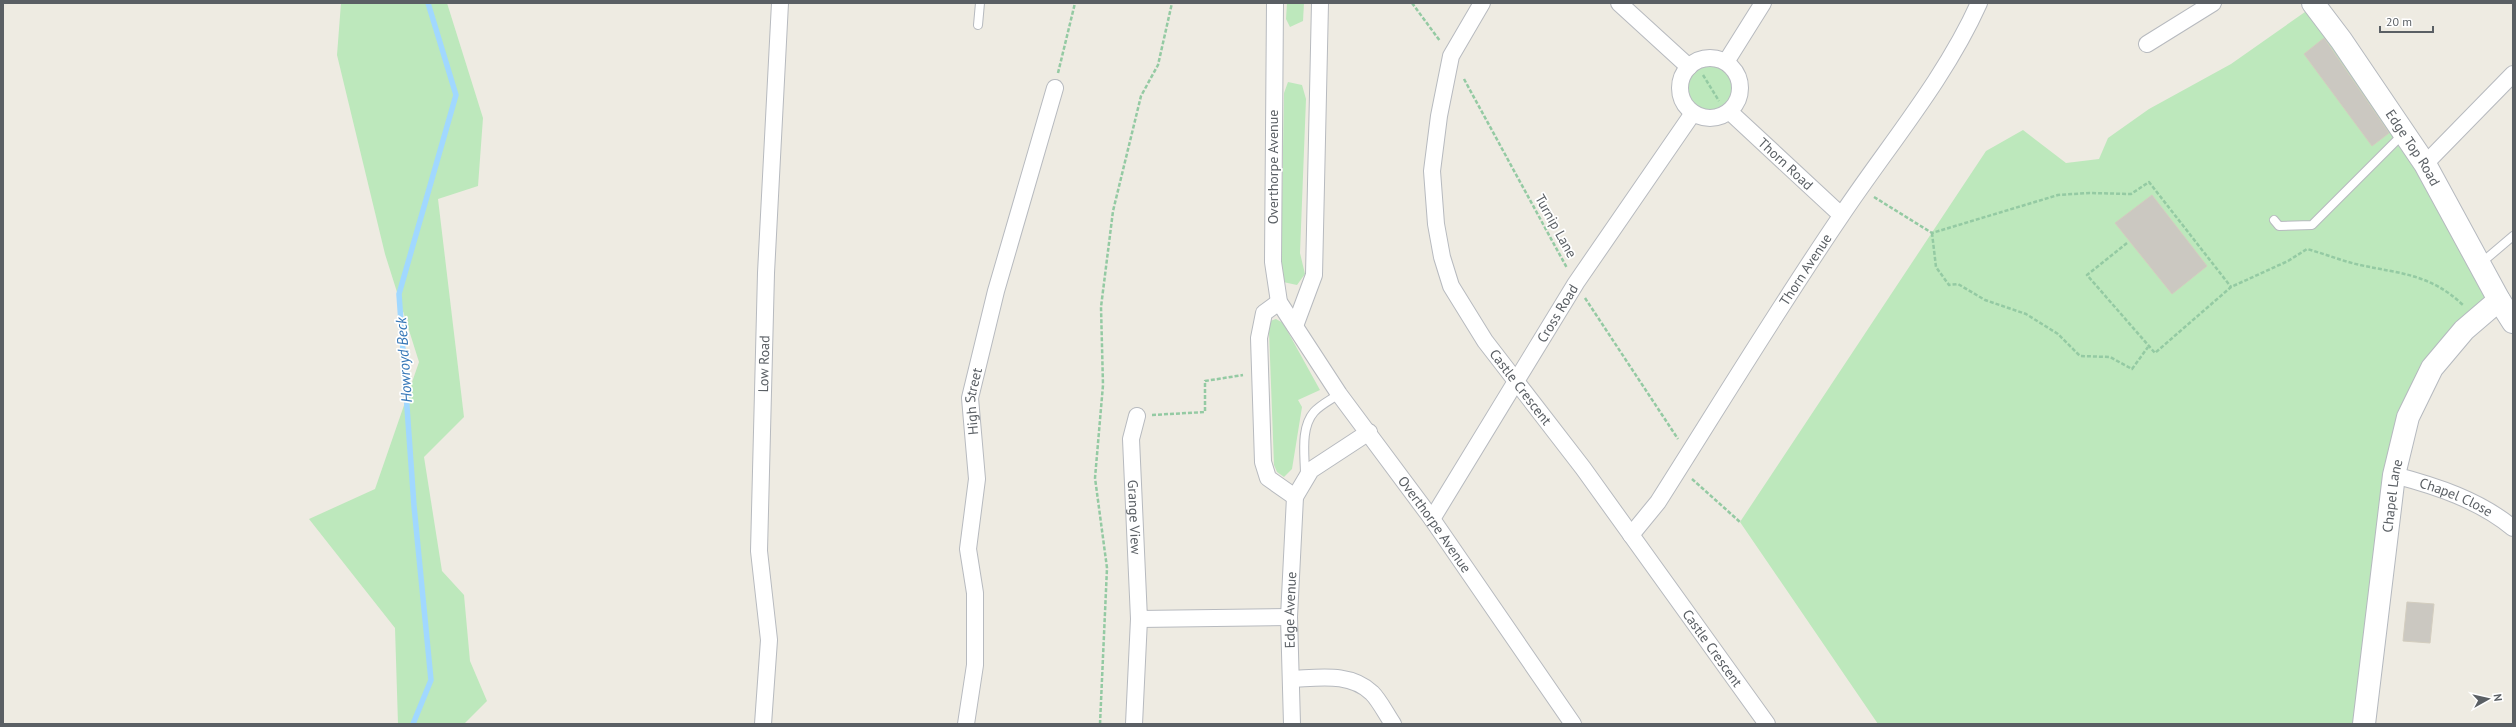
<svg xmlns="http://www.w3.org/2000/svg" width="2516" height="727" viewBox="0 0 2516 727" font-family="'PT Sans',sans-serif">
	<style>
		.green { fill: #bde8bc }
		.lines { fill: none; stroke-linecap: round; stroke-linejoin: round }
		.stream { stroke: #a1d8ff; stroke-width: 5.5 }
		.building { fill: #cbc8c1; stroke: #d3cdbf }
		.lane-casing { stroke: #b7babf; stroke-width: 10 }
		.street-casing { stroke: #b7babf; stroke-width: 18 }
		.secondary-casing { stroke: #b5b9bf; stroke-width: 24 }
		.path { stroke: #94caa3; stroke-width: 2.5; stroke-dasharray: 4 2; stroke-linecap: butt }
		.lane { stroke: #fff; stroke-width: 8 }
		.street { stroke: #fff; stroke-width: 16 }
		.secondary { stroke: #fff; stroke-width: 22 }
		.labels { text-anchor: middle; stroke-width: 3.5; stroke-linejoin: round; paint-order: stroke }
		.street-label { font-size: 14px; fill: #5a5f64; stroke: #fff }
		.water-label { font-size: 15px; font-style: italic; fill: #3778b8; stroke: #fff }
	</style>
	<rect width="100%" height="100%" fill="#eeebe2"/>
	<g class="green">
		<path d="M341,3H447L483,118L478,186L438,199L464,417L424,457L442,571L464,595L470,661L487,701L464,724H398L395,628L309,519L375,489L419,362L385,254L337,55Z"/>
		<path d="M1287,3H1304L1303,21L1290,27L1286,19Z"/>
		<path d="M2315,5L2499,300L2408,417L2364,724H1878L1740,522L1986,151L2023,130L2066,163L2099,159L2108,138L2149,109L2231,64Z"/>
		<circle cx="1710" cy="88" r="30"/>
		<path d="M1288,82L1302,85L1306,99L1300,253L1305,274L1297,285L1283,282L1281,264L1284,93Z"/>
		<path d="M1276,319L1283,323L1320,390L1298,400L1302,407L1292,469L1284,477L1277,472L1274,465L1269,331L1270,321Z"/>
	</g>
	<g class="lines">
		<path class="stream" d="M413,724L431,680L414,506L399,294L456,95L428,3"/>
	</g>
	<g class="building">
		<path d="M2324,38L2389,133L2372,146L2304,54Z"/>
		<path d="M2152,195L2207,266L2172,294L2115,223Z"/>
		<path d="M2407,602L2434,604L2430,643L2403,641Z"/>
	</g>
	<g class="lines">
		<defs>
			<g id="lane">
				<path d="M978,25L980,3"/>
				<path d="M2274,220L2279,226L2312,225L2403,134"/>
				<path d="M2480,264L2513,236"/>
				<path d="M1305,475C1305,456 1300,428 1314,412C1320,405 1332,399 1339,394"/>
			</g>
			<g id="street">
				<path id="s1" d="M1275,3L1273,262L1279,302L1339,394L1432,519L1573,724"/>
				<path id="s2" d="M1482,3L1451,56L1439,116L1432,171L1436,224L1442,257L1451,286L1485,341L1583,468L1767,724"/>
				<path d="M1619,3L1689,67"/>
				<path d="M2147,44L2213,3"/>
				<circle cx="1710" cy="88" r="30"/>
				<path d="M1726,62L1763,3"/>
				<path id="s3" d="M1730,112L1841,215"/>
				<path d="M2425,164L2513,74"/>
				<path d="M1279,302L1264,313L1259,338L1263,462L1268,478L1295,497"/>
				<path d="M1295,326L1314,275L1320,3"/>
				<path id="s4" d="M1137,416L1131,439L1139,619L1289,617"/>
				<path id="s5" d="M2394,475C2436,486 2479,500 2513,528"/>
				<path id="s6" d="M1432,519L1576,283L1693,113"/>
				<path id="s7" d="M1631,535L1658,502C1719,406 1777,310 1841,216C1887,147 1945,79 1979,3"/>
				<path d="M1291,679C1319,678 1350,672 1372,693C1380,701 1386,714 1393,724"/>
				<path id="s8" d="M763,724L769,640L759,551L766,273L780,3"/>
				<path id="s9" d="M966,724L975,665V593L968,549L977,479L970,398L996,291L1055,88"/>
				<path d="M1134,724L1139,619"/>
				<path id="s10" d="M1292,724L1289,617L1295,497L1311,470L1369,432"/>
			</g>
			<g id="secondary">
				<path id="s11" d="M2313,3L2341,40L2425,164L2499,300L2513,322"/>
				<path id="s12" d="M2364,724L2394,475L2408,417L2432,368L2464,330L2499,300"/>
			</g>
		</defs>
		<use href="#lane" class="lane-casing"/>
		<use href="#street" class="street-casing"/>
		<use href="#secondary" class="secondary-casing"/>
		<g class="path">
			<path d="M1412,3L1440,41"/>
			<path d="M1058,73L1075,3"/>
			<path d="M1703,75L1719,101"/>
			<path d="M1464,79L1567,268"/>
			<path d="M1874,197L1932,233L2058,195L2090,193L2131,194L2149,182L2231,287"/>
			<path d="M1932,233L1936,267L1949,285L1958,284L1985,300L2026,314L2058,334L2080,356L2110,357L2132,369L2148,347"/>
			<path d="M2127,243L2087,275L2155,353L2231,287L2288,261L2307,249C2325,254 2342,261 2360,265C2402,274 2430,274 2463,305"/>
			<path d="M1585,298L1678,439"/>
			<path d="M1152,415L1205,412V381L1243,375"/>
			<path d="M1692,479L1740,522"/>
			<path d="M1100,724L1107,568L1095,478L1103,385L1101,307L1113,211L1141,96L1158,65L1172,3"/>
		</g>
		<use href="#lane" class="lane"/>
		<use href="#street" class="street"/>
		<use href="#secondary" class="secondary"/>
	</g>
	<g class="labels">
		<g class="street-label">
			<text dy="5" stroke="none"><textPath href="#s11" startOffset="176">Edge Top Road</textPath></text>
			<text dy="5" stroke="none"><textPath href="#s3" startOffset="76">Thorn Road</textPath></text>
			<text transform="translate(1273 167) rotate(-90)" y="5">Overthorpe Avenue</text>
			<text transform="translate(1556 226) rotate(61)" y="5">Turnip Lane</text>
			<text dy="5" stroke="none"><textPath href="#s7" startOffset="318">Thorn Avenue</textPath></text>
			<text dy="5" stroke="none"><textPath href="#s6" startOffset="241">Cross Road</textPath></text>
			<text dy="5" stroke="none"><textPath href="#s8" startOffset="361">Low Road</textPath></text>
			<text dy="5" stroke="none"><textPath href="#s2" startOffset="418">Castle Crescent</textPath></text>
			<text dy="5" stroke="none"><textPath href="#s9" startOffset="325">High Street</textPath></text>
			<text dy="5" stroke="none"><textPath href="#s12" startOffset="230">Chapel Lane</textPath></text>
			<text dy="5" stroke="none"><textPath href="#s5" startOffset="66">Chapel Close</textPath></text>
			<text dy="5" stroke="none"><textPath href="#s4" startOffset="102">Grange View</textPath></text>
			<text dy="5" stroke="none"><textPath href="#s1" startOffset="571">Overthorpe Avenue</textPath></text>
			<text dy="5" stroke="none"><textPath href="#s10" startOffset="114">Edge Avenue</textPath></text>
			<text dy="5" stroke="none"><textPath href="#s2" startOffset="742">Castle Crescent</textPath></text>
		</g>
		<g class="water-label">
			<text transform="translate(404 360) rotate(-94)" y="5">Howroyd Beck</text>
		</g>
	</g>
	<rect width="2516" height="727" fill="none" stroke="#5a5f64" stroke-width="8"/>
	<g transform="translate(2488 699) rotate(82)" stroke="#ffffff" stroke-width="3" paint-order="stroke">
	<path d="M0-3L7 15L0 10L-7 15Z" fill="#5a5f64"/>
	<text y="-6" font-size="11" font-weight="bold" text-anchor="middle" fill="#5a5f64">N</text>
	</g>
	<path d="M2380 26v6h53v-6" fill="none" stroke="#5a5f64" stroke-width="2"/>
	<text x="2386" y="26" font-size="12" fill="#5a5f64" stroke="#ffffff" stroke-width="3" paint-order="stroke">20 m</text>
</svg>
